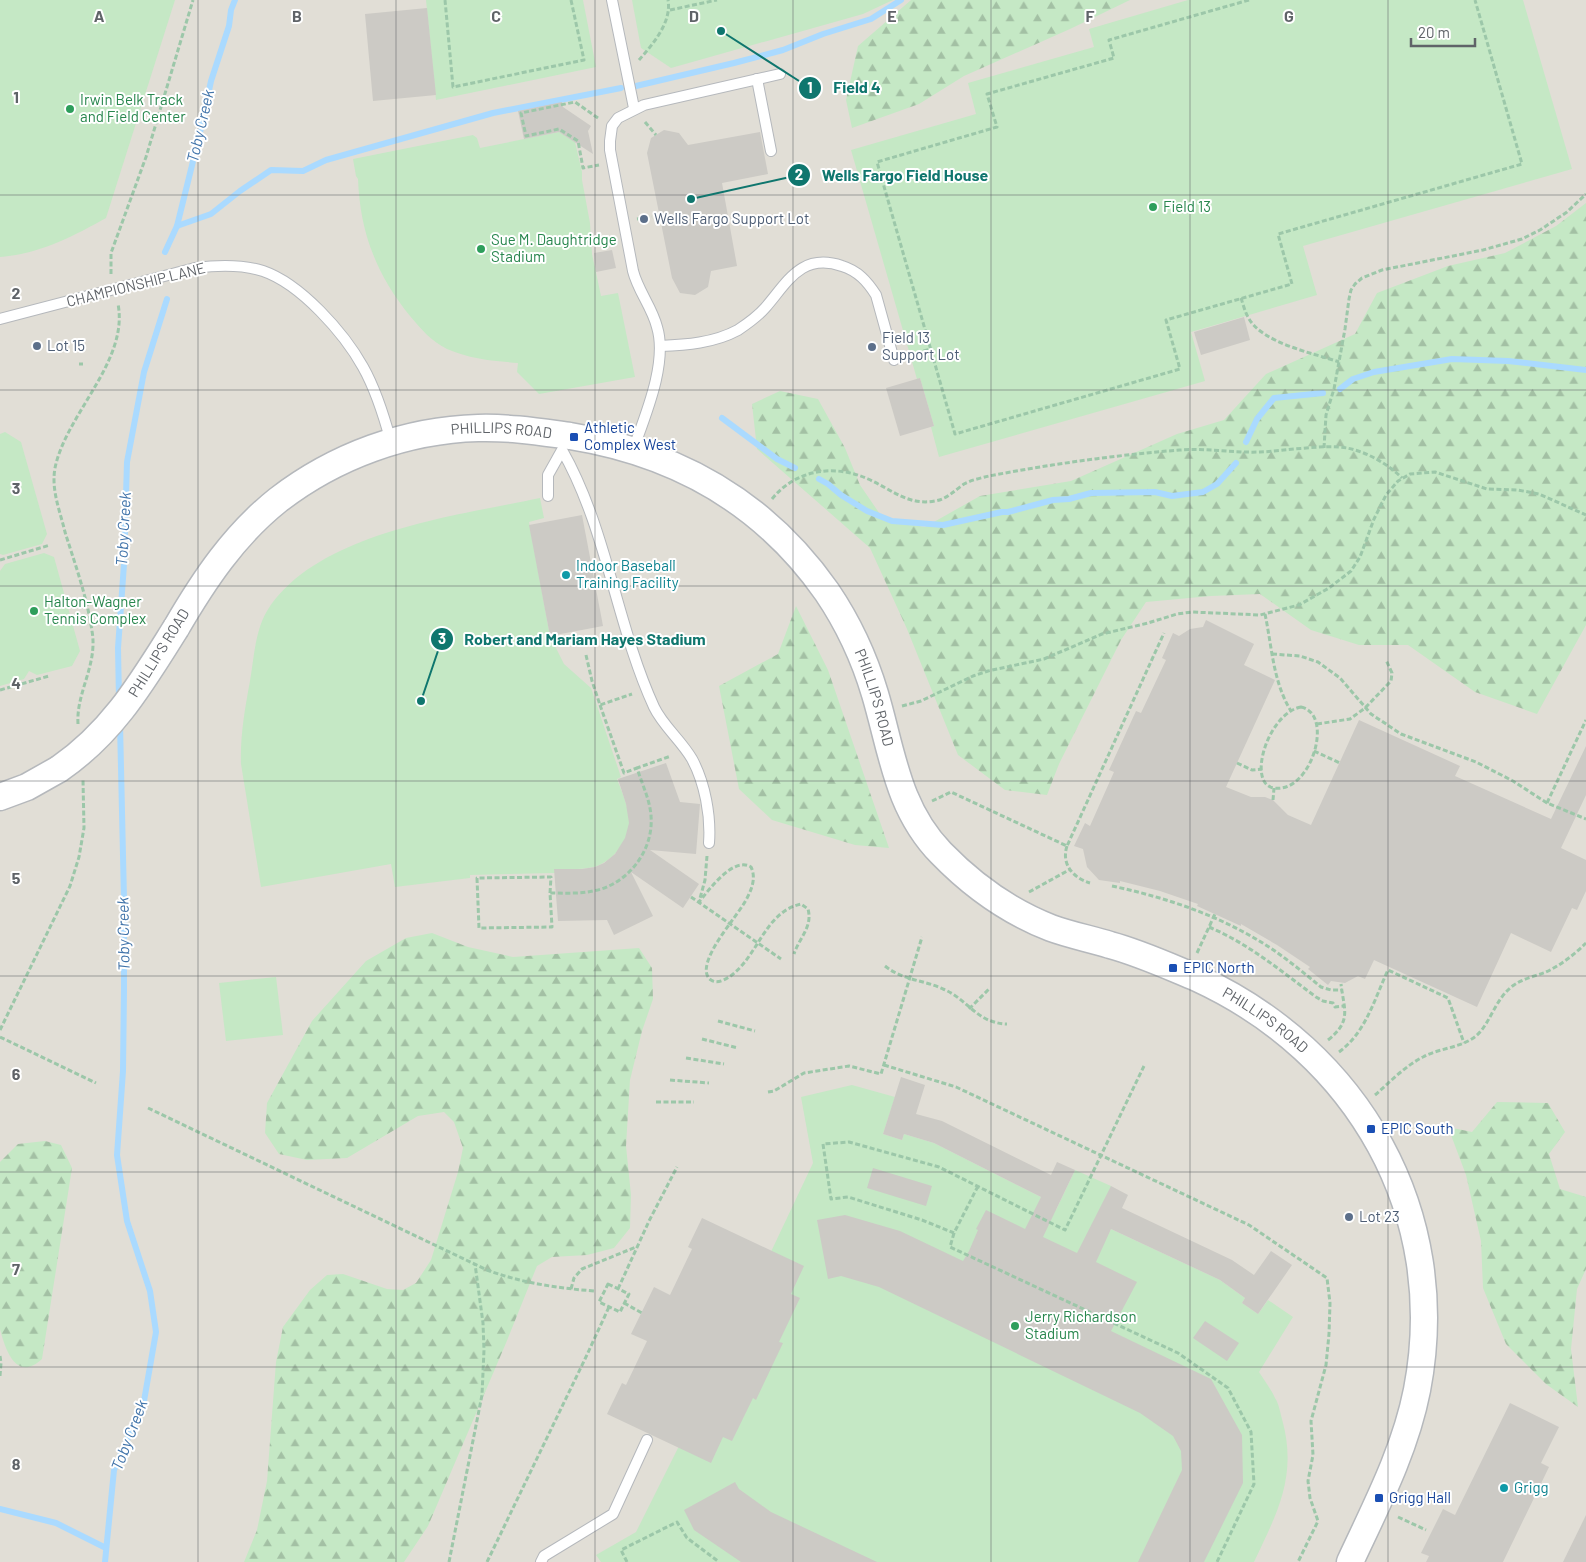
<svg xmlns="http://www.w3.org/2000/svg" width="1586" height="1562" viewBox="0 0 1586 1562" font-family="Barlow,sans-serif">
	<style>
		.education { fill: #e1ded6 }
		.forest { fill: url(#forest-firs) }
		.garden { fill: #c5e8c5 }
		.lines { fill: none; stroke-linecap: round; stroke-linejoin: round }
		.stream { stroke: #aadaff; stroke-width: 6 }
		.building { fill: #cccac5 }
		.service-casing { stroke: #b5b8bc; stroke-width: 12 }
		.tertiary-casing { stroke: #b5b8bc; stroke-width: 29 }
		.path { stroke: #9cc7a9; stroke-width: 3; stroke-dasharray: 5 2.5; stroke-linecap: butt }
		.service { stroke: #fff; stroke-width: 10 }
		.tertiary { stroke: #fff; stroke-width: 26 }
		.tertiary-bridge-casing { stroke: #b5b8bc; stroke-width: 29; stroke-linecap: butt }
		.tertiary-bridge { stroke: #fff; stroke-width: 26 }
		.grid { fill: none; stroke: #5f6368; stroke-width: 1; stroke-opacity: 0.55 }
		.leisure-dot { fill: #2e9e5b; stroke: #fff; stroke-width: 2 }
		.service-dot { fill: #5c6f8a; stroke: #fff; stroke-width: 2 }
		.transit-dot { fill: #1a4fb4; stroke: #fff; stroke-width: 2 }
		.culture-dot { fill: #0f9aa8; stroke: #fff; stroke-width: 2 }
		.labels { text-anchor: middle; stroke-width: 4; stroke-linejoin: round; paint-order: stroke }
		.leisure-label { font-size: 15px; fill: #27864d; stroke: #fff; text-anchor: start }
		.service-label { font-size: 15px; fill: #4e5e75; stroke: #fff; text-anchor: start }
		.street-label { font-size: 15px; fill: #5f6368; stroke: #fff }
		.transit-label { font-size: 15px; fill: #164399; stroke: #fff; text-anchor: start }
		.culture-label { font-size: 15px; fill: #0d838f; stroke: #fff; text-anchor: start }
		.water-label { font-size: 16px; font-style: italic; fill: #4174aa; stroke: #fff }
		.grid-label { font-size: 16px; text-anchor: middle; font-weight: bold; fill: #5f6368; stroke: #fff; stroke-width: 4; stroke-linejoin: round; paint-order: stroke }
		.leader { fill: none; stroke: #0f766e; stroke-width: 2 }
		.callout-dot { fill: #0f766e; stroke: #fff; stroke-width: 2 }
		.mark-label { font-size: 15px; text-anchor: middle; font-weight: bold; fill: #fff }
		.callout-label { font-size: 16px; text-anchor: middle; font-weight: bold; fill: #0f766e; stroke: #fff; stroke-width: 4; stroke-linejoin: round; paint-order: stroke }
	</style>
	<defs>
		<pattern id="forest-firs" width="22" height="20" patternUnits="userSpaceOnUse" patternTransform="scale(1.25)"><rect width="22" height="20" fill="#c5e8c5"/><path d="M5 1l3.5 6h-7zM16 11l3.5 6h-7z" fill="#a3c0a4"/></pattern>
	</defs>
	<rect width="100%" height="100%" fill="#f1efe8"/>
	<rect class="education" x="0" y="0" width="1586" height="1562"/>
	<g class="forest">
		<path d="M911,0H1130L1070,29L964,76L919,104L852,128L846,100L858,46Z"/>
		<path d="M1586,203V625L1537,714L1475,692L1408,645H1359L1311,630L1260,594L1211,596L1146,602L1121,640L1059,764L1047,795L1005,790L958,755L907,629L870,548L757,449L752,404L780,391L818,399L845,448L860,485L884,520L925,527L980,496L1071,481L1177,434L1224,420L1266,374L1355,334L1377,293L1448,266L1505,253L1556,226Z"/>
		<path d="M796,606L828,670L889,848L855,845L772,820L739,789L719,686L778,654Z"/>
		<path d="M432,933L468,947L513,957L639,948L652,968L653,999L642,1031L630,1080L626,1146L631,1195L630,1228L614,1248L587,1255L552,1257L537,1266L506,1343L428,1526L404,1562H244L257,1530L267,1481L276,1362L283,1327L310,1290L327,1275L343,1274L387,1289L403,1290L416,1283L431,1260L458,1172L463,1148L454,1122L444,1112L418,1116L347,1158L307,1160L279,1154L265,1133L267,1103L312,1021L366,961L406,938Z"/>
		<path d="M1497,1102L1548,1103L1565,1132L1549,1154L1560,1189L1586,1197V1269L1577,1289L1571,1349L1578,1407L1546,1384L1506,1344L1483,1288L1481,1241L1466,1175L1448,1127L1472,1132Z"/>
		<path d="M45,1141L61,1145L72,1168L42,1359C16,1383 5,1349 0,1329V1162L18,1144Z"/>
	</g>
	<g class="garden">
		<path d="M0,0H175L106,218C72,237 39,254 0,257Z"/>
		<path d="M426,0H583L596,67L436,100Z"/>
		<path d="M632,0H893L863,14L671,68L641,48Z"/>
		<path d="M1188,0H1523L1572,169L1303,246L1317,295L1191,332L1205,381L939,457L931,427L934,426L920,378L917,379L851,150L976,114L968,83L1094,47L1089,29Z"/>
		<path d="M559,132L575,142L582,172V180L590,223L592,254L601,296L618,293L635,377L539,394L517,372L518,363C493,361 470,359 447,349C431,341 421,329 410,316C376,274 360,232 358,179L356,176L353,159L473,135L477,138L480,148Z"/>
		<path d="M5,432L21,442L47,534L42,544L3,555L0,554V434Z"/>
		<path d="M540,498L544,518L529,522L550,636L564,664L591,688L621,777L617,779C622,792 628,805 629,820C631,840 612,862 594,867C581,870 568,869 555,869V873L470,875V878L395,887L391,864L261,887L241,764C240,736 245,708 250,681C254,658 255,631 267,611C316,532 456,516 540,498Z"/>
		<path d="M44,553L54,557L80,651L72,666L37,675L29,671L24,679L0,686V571L5,564Z"/>
		<path d="M276,977L283,1035L226,1041L219,983Z"/>
		<path d="M852,1085L895,1097L883,1134L902,1140L904,1134L934,1143L1041,1197L1039,1202L1056,1210L1075,1170L1111,1186L1108,1235L1111,1229L1220,1280L1245,1298L1242,1303L1258,1314L1268,1300L1293,1317L1259,1372C1264,1380 1271,1389 1275,1398C1279,1404 1280,1412 1282,1419C1298,1476 1277,1513 1254,1562H601L596,1555L636,1532L678,1448L813,1163L801,1097Z"/>
	</g>
	<g class="lines">
		<g class="stream">
			<path d="M636,86L734,63L783,50L823,34L871,19L901,0"/>
			<path d="M177,226L211,214L240,191L271,170L303,171L326,160L493,113L621,88"/>
			<path d="M165,252L177,226L199,137L211,81L229,26L231,10L235,0"/>
			<path d="M1340,389L1353,379L1374,372L1452,359L1508,361L1586,370"/>
			<path d="M722,418L777,459L795,468"/>
			<path d="M1246,442L1257,419L1274,398L1323,393"/>
			<path d="M819,479L828,484L841,495L867,511L892,521L943,525L1002,512H1008L1053,500L1069,499L1091,493L1155,492L1172,496L1203,492L1217,484L1236,463"/>
			<path d="M119,699L118,648L124,564L127,462L144,372L167,299"/>
			<path d="M0,1509L56,1523L106,1548"/>
			<path d="M105,1562L114,1470L144,1401L156,1332L150,1291L127,1221L117,1155L123,1071L124,990V899L120,724"/>
		</g>
	</g>
	<g class="building">
		<path d="M427,8L436,95L373,101L365,14Z"/>
		<path d="M562,102L563,107L591,126L588,131L593,154L559,132L524,139L518,111Z"/>
		<path d="M664,130L679,133L688,145L760,132L768,174L722,183L737,266L711,271L708,287L695,295L680,293L672,278L647,153L651,138Z"/>
		<path d="M612,250L616,268L596,272L594,253Z"/>
		<path d="M1244,317L1250,340L1201,355L1194,332Z"/>
		<path d="M920,378L934,426L900,436L886,388Z"/>
		<path d="M582,515L603,626L550,636L529,525Z"/>
		<path d="M1206,620L1254,644L1244,665L1275,680L1226,787L1251,797H1265L1273,800L1288,815L1311,825L1359,720L1460,766L1455,776L1551,819L1586,746V795L1561,848L1586,860V891L1577,910L1572,908L1551,952L1511,933L1477,1007L1374,960L1365,979L1358,976L1345,983L1331,981L1328,985L1308,969L1310,967L1277,945L1241,924V926L1197,906L1198,904L1160,891L1120,881V883L1099,880L1087,867L1083,849L1074,846L1085,823L1090,826L1114,772L1109,770L1136,711L1141,713L1166,660L1162,658L1173,633L1179,636L1190,629L1203,627Z"/>
		<path d="M666,763L680,802L700,804L696,854L650,850L699,884L683,908L631,872L653,916L614,935L607,920L558,921L554,869H582L595,867L604,863L615,854L625,838L629,823L626,804L618,779Z"/>
		<path d="M901,1077L925,1085L916,1114L942,1121L1051,1175L1057,1162L1075,1170L1043,1237L1077,1253L1111,1186L1128,1195L1122,1208L1232,1260L1254,1275L1271,1251L1292,1265L1258,1314L1242,1303L1245,1298L1220,1280L1111,1229L1096,1262L1137,1282L1111,1331L1211,1379L1242,1435L1243,1483L1204,1562H1138L1182,1470L1181,1451L1173,1436L1140,1413L879,1287L841,1276L828,1279L817,1220L845,1215L900,1231L963,1261L969,1251L978,1230L976,1229L986,1210L1025,1229L1041,1197L934,1143L904,1134L902,1140L883,1134Z"/>
		<path d="M873,1168L932,1186L926,1206L867,1188Z"/>
		<path d="M702,1218L804,1266L791,1294L800,1298L779,1342L783,1343L756,1400L753,1398L732,1441L723,1437L711,1463L607,1414L622,1383L626,1385L647,1341L631,1334L654,1287L670,1295L692,1249L688,1247Z"/>
		<path d="M1205,1321L1239,1343L1227,1361L1193,1338Z"/>
		<path d="M1510,1403L1559,1427L1541,1463L1549,1467L1503,1562H1426L1429,1556L1421,1553L1443,1509L1455,1515Z"/>
		<path d="M735,1482L739,1489L771,1512L877,1562H741L694,1530L684,1510Z"/>
		<path d="M1586,1515V1562H1563Z"/>
	</g>
	<g class="lines">
		<defs>
			<g id="service">
				<path d="M612,0L634,108"/>
				<path d="M757,79L771,151"/>
				<path d="M0,319L195,268C218,265 241,264 263,271C301,284 344,333 363,367C376,390 384,416 391,442"/>
				<path d="M660,346C686,345 714,343 738,330C747,324 758,316 765,308C787,283 801,252 842,266C858,271 867,281 876,295L894,360"/>
				<path d="M633,450C645,416 668,363 657,327C652,307 638,291 633,271L610,150V141L612,126L618,118L644,105L780,74"/>
				<path d="M548,496V475L562,450C607,529 616,624 654,707C663,726 681,740 692,759C705,783 711,816 709,843"/>
				<path d="M541,1562L544,1556L613,1514L647,1440"/>
			</g>
			<g id="tertiary">
				<path id="s1" d="M176,628C204,580 234,535 278,500C335,456 406,430 478,428C509,427 540,432 570,436C677,453 764,502 827,592C848,623 864,657 875,694C892,751 897,808 941,853C972,885 1010,912 1051,928C1070,935 1091,939 1110,945C1140,953 1168,966 1197,978C1358,1052 1451,1213 1417,1390C1405,1451 1376,1506 1350,1562"/>
				<path d="M0,797L27,787L59,769"/>
			</g>
		</defs>
		<use href="#service" class="service-casing"/>
		<use href="#tertiary" class="tertiary-casing"/>
		<g class="path">
			<path d="M445,0L453,87L584,60L571,0"/>
			<path d="M1249,0L1109,40L1114,58L987,94L997,127L877,162L955,434L1180,369L1166,320L1292,284L1278,234L1522,164L1475,0"/>
			<path d="M670,10L717,0"/>
			<path d="M639,60C653,44 672,22 668,0"/>
			<path d="M598,118L575,102L521,113L526,136L559,129L578,141L583,168L599,165"/>
			<path d="M645,122L656,135"/>
			<path d="M637,219L652,217"/>
			<path d="M111,274V253L146,157L193,0"/>
			<path d="M1241,298C1243,304 1245,312 1248,317C1261,343 1313,353 1339,362"/>
			<path d="M909,355L931,349"/>
			<path d="M79,364H83"/>
			<path d="M1324,448L1326,415L1334,389L1345,329L1349,299L1351,290L1355,284L1362,278L1382,270L1483,250L1522,239L1540,230L1567,212L1586,194"/>
			<path d="M772,499C796,469 835,464 868,479C891,489 908,506 935,501C947,499 954,491 964,484C971,480 981,478 989,476C1052,464 1116,455 1180,450C1207,448 1233,453 1260,452C1286,451 1322,444 1347,448C1367,452 1388,464 1402,478"/>
			<path d="M0,560L50,545"/>
			<path d="M1265,614C1272,647 1273,682 1291,711"/>
			<path d="M1272,654L1300,656L1318,662L1340,678L1371,714L1401,734L1476,762L1513,781L1547,803L1586,819"/>
			<path d="M586,655L592,681L600,705L632,694"/>
			<path d="M0,690L49,676"/>
			<path d="M600,705L624,773L637,768"/>
			<path d="M902,706L921,701L973,676L988,671L1044,659L1102,634L1148,623L1177,614L1192,612L1260,615L1299,605L1329,588L1351,571L1360,557L1374,519L1386,495L1398,481L1410,474L1435,472L1487,489L1518,490L1539,494L1586,515"/>
			<path d="M1301,707C1335,714 1311,794 1274,788C1246,784 1268,713 1301,707Z"/>
			<path d="M78,724C76,692 98,665 92,631C87,597 75,564 65,532C60,511 51,490 55,468C66,414 129,361 118,304"/>
			<path d="M1317,724L1350,719L1365,708L1391,681L1392,673L1386,660"/>
			<path d="M1314,751L1340,763"/>
			<path d="M1237,763L1252,770L1262,769"/>
			<path d="M1273,800L1274,788"/>
			<path d="M932,801L951,792L1067,846L1164,633"/>
			<path d="M1547,803L1586,720"/>
			<path d="M1067,846C1061,864 1073,878 1090,883"/>
			<path d="M707,856L705,880L699,902C709,890 733,856 751,867C760,885 741,908 731,922C724,932 695,969 711,980C717,984 724,980 729,977C758,958 764,912 801,904L808,909C813,927 799,938 794,954"/>
			<path d="M1112,886C1168,898 1221,916 1269,947C1287,959 1304,973 1321,987L1331,990H1342"/>
			<path d="M1029,892L1069,870"/>
			<path d="M550,893L551,877L477,878L479,928L552,927L550,893C564,893 579,894 593,891C627,885 654,851 651,816C650,800 642,784 637,768L671,756"/>
			<path d="M691,897L781,959"/>
			<path d="M1209,927C1249,944 1281,971 1316,997L1323,1001L1333,1003L1335,1007L1344,1006"/>
			<path d="M1197,953L1215,914"/>
			<path d="M885,966C902,980 924,980 943,989C968,999 976,1023 1007,1024"/>
			<path d="M969,1009L989,989"/>
			<path d="M718,1021L755,1031"/>
			<path d="M0,1030L70,886L79,857L84,828L83,780"/>
			<path d="M0,1037L96,1083"/>
			<path d="M702,1039L738,1048"/>
			<path d="M1328,1040C1352,1021 1344,1010 1341,984"/>
			<path d="M1339,1052C1366,1032 1374,1000 1388,970L1448,998L1464,1043"/>
			<path d="M686,1058L724,1064"/>
			<path d="M884,1065L956,1087L1249,1225L1327,1278L1330,1303L1329,1334L1326,1365L1311,1421L1313,1455L1308,1481L1310,1498L1318,1521L1298,1562"/>
			<path d="M670,1080L709,1083"/>
			<path d="M768,1092L774,1091L804,1073L849,1066L881,1074L922,937"/>
			<path d="M1375,1095C1390,1082 1405,1066 1423,1057C1439,1048 1461,1048 1476,1036C1491,1023 1495,998 1514,985C1524,978 1536,976 1546,972C1561,965 1575,954 1586,943"/>
			<path d="M656,1102H694"/>
			<path d="M148,1108L487,1270C522,1283 557,1288 594,1291"/>
			<path d="M978,1186L954,1233L922,1220L848,1197L831,1199L823,1144L849,1142L939,1167L1065,1230L1144,1066"/>
			<path d="M954,1233L950,1247L1178,1353L1228,1388L1251,1432L1254,1484L1217,1562"/>
			<path d="M608,1284L629,1294L620,1312L599,1302Z"/>
			<path d="M571,1289L574,1278L582,1269L636,1247"/>
			<path d="M618,1289L649,1221L677,1167"/>
			<path d="M624,1303L642,1313"/>
			<path d="M0,1356L1,1363L0,1376"/>
			<path d="M1398,1517L1426,1530"/>
			<path d="M449,1562L482,1395L484,1350L483,1323L475,1264"/>
			<path d="M487,1562L585,1359L609,1307"/>
			<path d="M627,1562L621,1550L677,1522L687,1538L719,1562"/>
		</g>
		<use href="#service" class="service"/>
		<use href="#tertiary" class="tertiary"/>
		<defs>
			<path id="tertiary-bridge" d="M59,769C113,732 142,682 176,628"/>
		</defs>
		<use href="#tertiary-bridge" class="tertiary-bridge-casing"/>
		<use href="#tertiary-bridge" class="tertiary-bridge"/>
	</g>
	<path class="grid" d="M198,0V1562M396,0V1562M595,0V1562M793,0V1562M991,0V1562M1190,0V1562M1388,0V1562M0,195H1586M0,390H1586M0,586H1586M0,781H1586M0,976H1586M0,1172H1586M0,1367H1586"/>
	<g class="leisure-dot">
		<circle cx="70" cy="109" r="5"/>
		<circle cx="1153" cy="207" r="5"/>
		<circle cx="481" cy="249" r="5"/>
		<circle cx="34" cy="611" r="5"/>
		<circle cx="1015" cy="1326" r="5"/>
	</g>
	<g class="service-dot">
		<circle cx="644" cy="219" r="5"/>
		<circle cx="37" cy="346" r="5"/>
		<circle cx="872" cy="347" r="5"/>
		<circle cx="1349" cy="1217" r="5"/>
	</g>
	<g class="transit-dot">
		<rect x="569" y="432" width="10" height="10" rx="2.5"/>
		<rect x="1168" y="963" width="10" height="10" rx="2.5"/>
		<rect x="1366" y="1124" width="10" height="10" rx="2.5"/>
		<rect x="1374" y="1493" width="10" height="10" rx="2.5"/>
	</g>
	<g class="culture-dot">
		<circle cx="566" cy="575" r="5"/>
		<circle cx="1504" cy="1488" r="5"/>
	</g>
	<g class="labels">
		<g class="leisure-label">
			<text x="80" y="105">Irwin Belk Track<tspan x="80" dy="17">and Field Center</tspan></text>
			<text x="1163" y="212">Field 13</text>
			<text x="491" y="245">Sue M. Daughtridge<tspan x="491" dy="17">Stadium</tspan></text>
			<text x="44" y="607">Halton-Wagner<tspan x="44" dy="17">Tennis Complex</tspan></text>
			<text x="1025" y="1322">Jerry Richardson<tspan x="1025" dy="17">Stadium</tspan></text>
		</g>
		<g class="service-label">
			<text x="654" y="224">Wells Fargo Support Lot</text>
			<text x="882" y="343">Field 13<tspan x="882" dy="17">Support Lot</tspan></text>
			<text x="47" y="351">Lot 15</text>
			<text x="1359" y="1222">Lot 23</text>
		</g>
		<g class="street-label">
			<text transform="translate(136 285) rotate(-14)" y="5">CHAMPIONSHIP LANE</text>
			<text dy="5" stroke="none"><textPath href="#s1" startOffset="404">PHILLIPS ROAD</textPath></text>
			<text transform="translate(159 653) rotate(-58)" y="5">PHILLIPS ROAD</text>
			<text dy="5" stroke="none"><textPath href="#s1" startOffset="899">PHILLIPS ROAD</textPath></text>
			<text dy="5" stroke="none"><textPath href="#s1" startOffset="1439">PHILLIPS ROAD</textPath></text>
		</g>
		<g class="transit-label">
			<text x="584" y="433">Athletic<tspan x="584" dy="17">Complex West</tspan></text>
			<text x="1183" y="973">EPIC North</text>
			<text x="1381" y="1134">EPIC South</text>
			<text x="1389" y="1503">Grigg Hall</text>
		</g>
		<g class="culture-label">
			<text x="576" y="571">Indoor Baseball<tspan x="576" dy="17">Training Facility</tspan></text>
			<text x="1514" y="1493">Grigg</text>
		</g>
		<g class="water-label">
			<text transform="translate(200 126) rotate(-77)" y="6">Toby Creek</text>
			<text transform="translate(123 529) rotate(-87)" y="6">Toby Creek</text>
			<text transform="translate(123 934) rotate(-91)" y="6">Toby Creek</text>
			<text transform="translate(129 1435) rotate(-69)" y="6">Toby Creek</text>
		</g>
	</g>
	<g class="grid-label">
		<text x="99" y="22">A</text>
		<text x="297" y="22">B</text>
		<text x="496" y="22">C</text>
		<text x="694" y="22">D</text>
		<text x="892" y="22">E</text>
		<text x="1090" y="22">F</text>
		<text x="1289" y="22">G</text>
		<text x="16" y="103">1</text>
		<text x="16" y="299">2</text>
		<text x="16" y="494">3</text>
		<text x="16" y="689">4</text>
		<text x="16" y="884">5</text>
		<text x="16" y="1080">6</text>
		<text x="16" y="1275">7</text>
		<text x="16" y="1470">8</text>
	</g>
	<path class="leader" d="M721 31L810 88M691 199L799 175M421 701L442 639"/>
	<g class="callout-dot">
		<circle cx="721" cy="31" r="5"/>
		<circle cx="691" cy="199" r="5"/>
		<circle cx="421" cy="701" r="5"/>
		<circle cx="810" cy="88" r="12"/>
		<circle cx="799" cy="175" r="12"/>
		<circle cx="442" cy="639" r="12"/>
	</g>
	<g class="mark-label">
		<text x="810" y="93">1</text>
		<text x="799" y="180">2</text>
		<text x="442" y="644">3</text>
	</g>
	<g class="callout-label">
		<text x="857" y="93">Field 4</text>
		<text x="905" y="181">Wells Fargo Field House</text>
		<text x="585" y="645">Robert and Mariam Hayes Stadium</text>
	</g>
	<path d="M1411 38v8h64v-8" fill="none" stroke="#5f6368" stroke-width="2.5"/>
	<text x="1418" y="38" font-size="15" fill="#5f6368" stroke="#ffffff" stroke-width="4" paint-order="stroke">20 m</text>
</svg>
